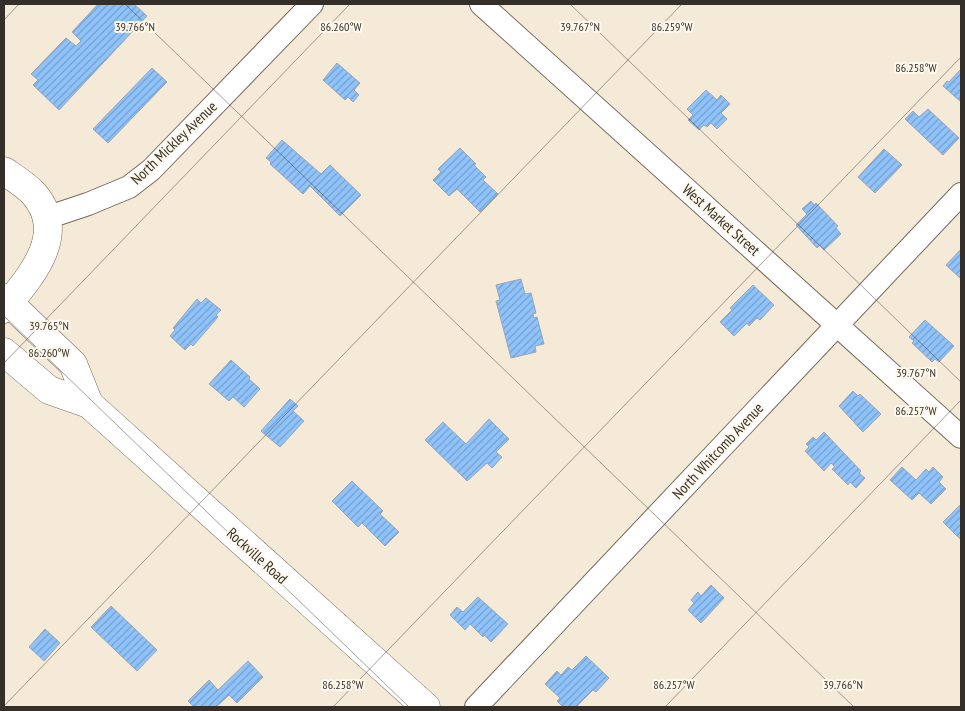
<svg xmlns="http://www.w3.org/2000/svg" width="965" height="711" viewBox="0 0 965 711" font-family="'PT Sans Narrow',sans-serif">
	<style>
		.building { fill: url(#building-hatch); stroke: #99a6b5 }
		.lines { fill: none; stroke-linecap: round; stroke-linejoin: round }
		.street-casing { stroke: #766b5c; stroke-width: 24 }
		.secondary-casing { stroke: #766b5c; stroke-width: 29 }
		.primary-casing { stroke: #766b5c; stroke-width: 29 }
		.street { stroke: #fff; stroke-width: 22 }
		.secondary { stroke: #fff; stroke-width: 28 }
		.primary { stroke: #fff; stroke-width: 28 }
		.ticks { fill: none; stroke: #343029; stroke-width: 1; stroke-opacity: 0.45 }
		.labels { text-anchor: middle; stroke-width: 4; stroke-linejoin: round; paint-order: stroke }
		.street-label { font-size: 15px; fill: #343029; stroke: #fff8ed }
		.ticks-label { font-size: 12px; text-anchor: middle; fill: #343029; stroke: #fff8ed; stroke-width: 4; stroke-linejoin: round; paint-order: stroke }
	</style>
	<defs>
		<pattern id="building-hatch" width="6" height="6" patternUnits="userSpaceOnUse" patternTransform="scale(1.25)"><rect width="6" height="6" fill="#8fc3fb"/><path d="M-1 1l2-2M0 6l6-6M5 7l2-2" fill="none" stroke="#769fcb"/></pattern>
	</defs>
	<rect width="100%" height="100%" fill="#f5ead8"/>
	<g class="building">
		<path d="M98,4H134L147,16L59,110L33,85L38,80L31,74L66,38L76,46L81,41L72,32Z"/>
		<path d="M337,63L360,83L354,90L359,95L353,102L348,97L345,100L323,80Z"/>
		<path d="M152,68L167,82L108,143L93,129Z"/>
		<path d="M960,70L961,72V102L943,86L947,81L949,82Z"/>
		<path d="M706,90L717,100L721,95L730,104L721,113L727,119L717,129L711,123L707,127L704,125L699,130L688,120L693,115L687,109Z"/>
		<path d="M928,109L959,138L943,155L905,119L913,111L919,117Z"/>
		<path d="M282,140L321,174L330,165L361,195L340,216L310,186L303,194L270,164L271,162L266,158Z"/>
		<path d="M460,148L476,164L474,165L486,177L483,180L498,194L480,212L457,189L449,196L433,180L441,172L438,169Z"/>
		<path d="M884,149L902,165L875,193L858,177Z"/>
		<path d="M811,201L814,205L816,203L838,226L836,228L841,234L824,250L820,245L817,248L796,225L807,214L802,209Z"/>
		<path d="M961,249V279L946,265Z"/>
		<path d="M521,279L525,294L531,293L536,313L533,314L534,318L537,317L544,344L535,346L536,352L511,358L496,301L500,300L496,285Z"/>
		<path d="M753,285L774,305L760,320L757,318L749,326L747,323L734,336L720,322L732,310L730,308Z"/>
		<path d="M206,298L221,310L216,315L218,317L193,346L191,344L185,350L170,336L175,330L173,328L197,299L201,303Z"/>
		<path d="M925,320L954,346L939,362L935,359L932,362L912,343L914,341L909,337Z"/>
		<path d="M231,360L250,377L249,379L260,389L244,407L233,397L229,401L209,384Z"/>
		<path d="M853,391L858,396L860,394L881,414L863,432L839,406Z"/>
		<path d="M290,399L298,406L293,411L304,421L280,447L261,431Z"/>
		<path d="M489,419L509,439L496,452L502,457L492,468L487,463L467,481L425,440L443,422L466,444Z"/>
		<path d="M824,432L861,471L859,473L865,478L856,488L850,482L848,485L832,469L835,467L831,463L824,471L805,451L809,447L806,444L813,437L816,440Z"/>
		<path d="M902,467L916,480L926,469L929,472L933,467L943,477L939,482L946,489L931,504L919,493L912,500L890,480Z"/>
		<path d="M352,481L383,511L380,514L399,532L385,546L362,523L358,527L332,501Z"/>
		<path d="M960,505L961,506V540L943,522Z"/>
		<path d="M711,585L724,598L701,623L688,610L694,603L691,600L698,592L701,596Z"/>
		<path d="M478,597L508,624L491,642L484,635L483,637L470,624L465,630L450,615L457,607L463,612Z"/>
		<path d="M111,606L157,650L137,671L91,627Z"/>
		<path d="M45,629L60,643L44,661L29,647Z"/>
		<path d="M586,656L609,678L596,692L593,690L576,707H563L557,701L560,698L545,684L557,671L561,675L568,667L572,670Z"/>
		<path d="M248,661L263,677L237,703L229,695L216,707H194L188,701L209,680L218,690Z"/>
	</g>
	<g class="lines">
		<defs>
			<g id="street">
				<path d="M481,4L961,437"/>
				<path d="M46,218L88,204L129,187L151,170L312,4"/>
				<path d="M476,707L961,194"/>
			</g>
			<path id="secondary" d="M4,171C14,178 26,185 34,194C69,235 30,277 4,309"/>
			<g id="primary">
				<path d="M4,298L73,364L89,404"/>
				<path d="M4,352L49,390L89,404L426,707"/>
			</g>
		</defs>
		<use href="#street" class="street-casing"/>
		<use href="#secondary" class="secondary-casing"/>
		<use href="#primary" class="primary-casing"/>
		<use href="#street" class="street"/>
		<use href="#secondary" class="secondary"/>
		<use href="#primary" class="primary"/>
	</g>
	<path class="ticks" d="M125,4L854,707M570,4L961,382M4,20L19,4M4,316L409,707M4,363L350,4M4,706L682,4M333,707L961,57M665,707L961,400"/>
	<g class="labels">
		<g class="street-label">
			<text transform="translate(174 143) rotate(-44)" y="5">North Mickley Avenue</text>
			<text transform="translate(721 220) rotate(42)" y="5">West Market Street</text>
			<text transform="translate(718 451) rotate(-47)" y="5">North Whitcomb Avenue</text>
			<text transform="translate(257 556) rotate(42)" y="5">Rockville Road</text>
		</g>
	</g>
	<g class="ticks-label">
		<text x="135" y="31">39.766°N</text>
		<text x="580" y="31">39.767°N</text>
		<text x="341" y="31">86.260°W</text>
		<text x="672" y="31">86.259°W</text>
		<text x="916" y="72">86.258°W</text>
		<text x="49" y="330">39.765°N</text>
		<text x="49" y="357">86.260°W</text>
		<text x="916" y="377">39.767°N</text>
		<text x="916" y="415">86.257°W</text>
		<text x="343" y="689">86.258°W</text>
		<text x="674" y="689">86.257°W</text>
		<text x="843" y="689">39.766°N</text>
	</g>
	<rect width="965" height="711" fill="none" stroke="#343029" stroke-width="10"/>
</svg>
